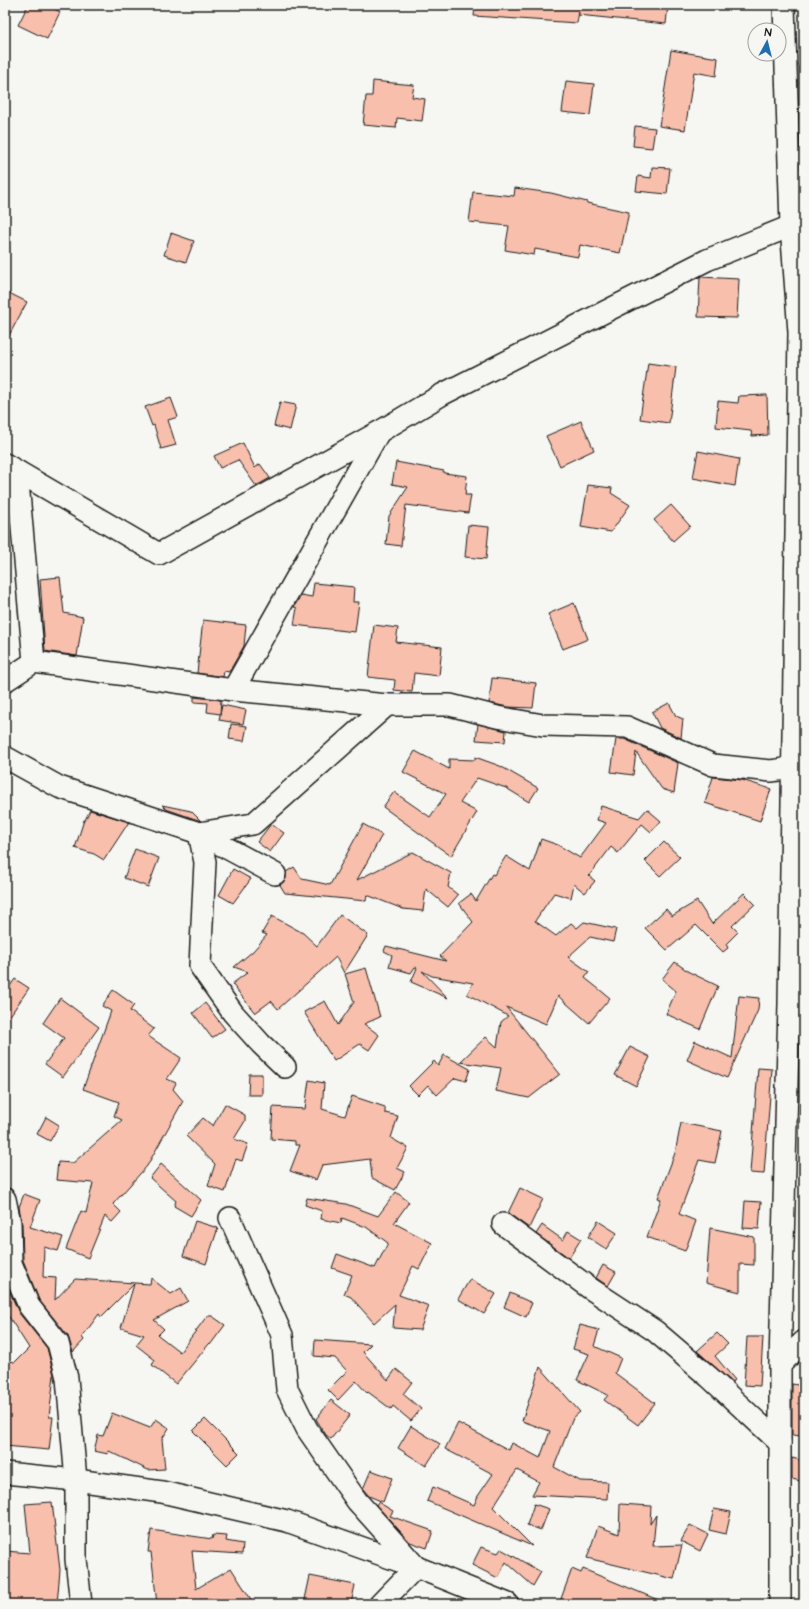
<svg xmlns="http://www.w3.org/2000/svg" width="809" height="1609" viewBox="0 0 809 1609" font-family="'Architects Daughter',sans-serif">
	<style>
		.building { fill: #f7bfac; stroke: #1c1c1c }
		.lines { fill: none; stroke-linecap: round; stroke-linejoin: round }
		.minor-casing { stroke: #1c1c1c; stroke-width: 24 }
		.minor { stroke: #f6f6f2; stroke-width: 21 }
	</style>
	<rect width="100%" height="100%" fill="#f6f6f2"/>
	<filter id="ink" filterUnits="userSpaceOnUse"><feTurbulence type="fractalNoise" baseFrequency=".025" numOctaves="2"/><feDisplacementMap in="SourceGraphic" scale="8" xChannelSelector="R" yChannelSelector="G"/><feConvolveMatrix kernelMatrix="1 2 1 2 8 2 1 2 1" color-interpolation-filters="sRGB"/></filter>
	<g filter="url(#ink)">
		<g class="building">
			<path d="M28,5H47L60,12L47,39L18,25Z"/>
			<path d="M475,5H668L666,24L578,15L579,12L577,23L474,16Z"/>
			<path d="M671,50L718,58L716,76L694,72L685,130L659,126Z"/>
			<path d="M373,81L414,85L412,97L425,99L422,121L397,118L396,128L363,125L366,96H372Z"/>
			<path d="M566,81L594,84L590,115L562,112Z"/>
			<path d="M635,126L655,128L652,148L633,146Z"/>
			<path d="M652,167L670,168L667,194L636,191L638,176L651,178Z"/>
			<path d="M515,188L551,193L587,202V203L629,212L620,253L580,245L578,257L535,249L534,255L505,250L509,226L469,222L473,192L514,196Z"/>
			<path d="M171,233L194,241L186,262L164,255Z"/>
			<path d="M700,277L739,279L737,318L698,317Z"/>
			<path d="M5,291L27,302L5,343Z"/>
			<path d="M648,363L676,367L669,423L640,419Z"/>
			<path d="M767,395L768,435L752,436L751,431L716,427L718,401L738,403L739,396Z"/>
			<path d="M171,398L178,417L168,420L176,445L161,449L154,425L152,426L145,407Z"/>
			<path d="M280,402L296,405L290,430L274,426Z"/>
			<path d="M581,421L594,450L560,466L546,436Z"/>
			<path d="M243,443L255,468L260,464L270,478L256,486L238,460L220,468L214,456Z"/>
			<path d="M698,451L739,459L735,486L693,478Z"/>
			<path d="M396,462L444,471V473L467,476L465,495H471L468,513L406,505L401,546L386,544L389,516L408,487L392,484Z"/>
			<path d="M588,485L612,488L611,493L630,505L611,532L581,527Z"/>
			<path d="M671,505L690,526L673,541L654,520Z"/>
			<path d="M468,525L489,527L486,559L465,557Z"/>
			<path d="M60,577L64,613L83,617L77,656L45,651L40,579Z"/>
			<path d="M314,583L354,587L353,602H359L355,632L294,625L297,608L294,607L301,595L312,597Z"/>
			<path d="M574,603L588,639L563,649L548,614Z"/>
			<path d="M203,620L246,625L244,646L229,672L224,671L223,677L197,673Z"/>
			<path d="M374,625L398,628L396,642L442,647L439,676L414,673L412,692L394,690L395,680L368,677Z"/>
			<path d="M492,678L536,683L533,708L508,707L489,703Z"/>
			<path d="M194,697L221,700L220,714L207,712L208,703L194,702Z"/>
			<path d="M669,703L676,716L683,719L681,738L660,728L652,712Z"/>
			<path d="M222,705L246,710L243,724L219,720Z"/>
			<path d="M231,724L247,726L244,741L229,739Z"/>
			<path d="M478,724L506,731L505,742L476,740Z"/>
			<path d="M616,739H624L678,763L674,793L662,789L636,752L633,775L611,772Z"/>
			<path d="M415,751L449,769V759L475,760V757L500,766L538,788L529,802L506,788L477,778L460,803L477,812L451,856L383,807L394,792L430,817L446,794L403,772Z"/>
			<path d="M713,777L742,780L771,789L760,821L705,803Z"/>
			<path d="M162,805L191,811L201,821L166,809Z"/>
			<path d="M601,806L639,818L647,809L661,821L651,832L642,824L618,853L611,847L589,876L595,881L585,893L574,884L571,898L554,893L535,921L556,936L571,923L577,928L584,922L616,929L613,942L590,937L568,957L589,972L585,978L610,998L589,1023L558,996L546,1024L506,1007L560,1074L529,1098L496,1091L501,1068L460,1062L486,1037L497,1047L501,1022L508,1016L467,994L473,983L432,976L422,971L448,998L411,982L417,968L415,967L411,973L389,967L392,955L384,951L386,946L446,961L440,956L473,922L459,903L471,894L476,901L492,874L494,875L506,856L530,871L541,839L558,845L580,858L606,823L597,820Z"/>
			<path d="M90,810L129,822L104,860L94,854L75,848L84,820H85Z"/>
			<path d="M271,824L284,833L270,852L257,842Z"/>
			<path d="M363,824L382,835L357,880L413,852L451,873L448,887L458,895L448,907L426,889L423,911L403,909L367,895L366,901L285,893L280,885L286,879V872L294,867L302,879L330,885Z"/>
			<path d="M664,842L680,857L660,876L645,861Z"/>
			<path d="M135,849L159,858L148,887L124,878Z"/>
			<path d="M233,869L251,879L233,903L219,895Z"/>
			<path d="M744,893L755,904L732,926L738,932L726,944L728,948L723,952L696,925L667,950L645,928L666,909L672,916L697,901L712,924Z"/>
			<path d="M340,915L368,935L344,973L336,957L278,1009L271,1001L255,1013L232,984L248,972L234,967L253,951L267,935L262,933L272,916L303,933L317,946Z"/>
			<path d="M675,962L689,972L718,986L700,1029L666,1014L676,991L662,979Z"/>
			<path d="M366,968L380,1017L364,1024L379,1035L369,1050L360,1044L334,1061L304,1012L325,1001L338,1025L354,1002L345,974Z"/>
			<path d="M15,979L29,988L5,1023V993Z"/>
			<path d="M113,990L134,1005L130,1011L154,1029L148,1036L181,1058L167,1079L176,1083L173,1089L183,1101L147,1166L113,1204L121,1212L112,1222L105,1216L88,1258L66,1249L81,1211L86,1213L93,1183L56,1180L58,1162L73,1163L122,1120L114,1116L119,1102L83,1089L111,1011L102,1006Z"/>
			<path d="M739,996L759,998L758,1010L727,1078L687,1060L695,1041L732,1058Z"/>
			<path d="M60,998L99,1027L63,1077L45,1064L64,1038L43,1023Z"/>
			<path d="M205,1003L225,1029L212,1038L193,1013Z"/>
			<path d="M630,1047L650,1057L636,1086L615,1075Z"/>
			<path d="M444,1055L470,1069L466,1081L455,1078L437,1095L428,1085L418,1095L409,1086L434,1061L438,1066Z"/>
			<path d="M758,1068L772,1069L764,1174L750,1173Z"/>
			<path d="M249,1074H262V1095H248Z"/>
			<path d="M309,1080L324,1083L322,1109L345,1116L352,1096L385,1107V1113L398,1116L391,1138L408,1148L397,1168L405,1172L395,1190L372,1178L370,1159L322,1165L316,1180L290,1171L300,1145H295V1141L271,1139L273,1107L305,1109Z"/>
			<path d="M225,1104L245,1115V1121L234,1139L248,1144L242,1161L236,1159L225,1192L208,1186L215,1164L186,1136L203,1118L213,1126Z"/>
			<path d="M46,1117L59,1125L50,1141L37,1134Z"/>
			<path d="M681,1123L722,1131L715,1163L699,1160L679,1214L696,1221L685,1251L647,1237L661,1199L658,1198L675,1153Z"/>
			<path d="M161,1164L201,1200L191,1216L174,1206L176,1201L150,1178Z"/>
			<path d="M520,1188L543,1199L529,1228L508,1213Z"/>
			<path d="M396,1192L409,1202L394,1223L432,1243L419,1269L413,1266L399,1295L429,1306L420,1330L393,1328L395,1304L374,1323L351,1297L344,1294L352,1275L332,1268L337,1254L375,1268L388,1243L366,1227L342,1218L341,1223L321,1219L322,1211L305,1205L307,1198L346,1204L378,1216Z"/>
			<path d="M24,1194L40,1200L30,1227L63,1237L58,1251L44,1247L43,1277L56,1278L55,1300L75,1279L150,1284L151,1278L171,1294L181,1288L188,1301L154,1320L164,1329L158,1335L180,1352L207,1316H212L225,1325L210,1345L209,1344L176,1384L152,1365L155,1360L136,1345L144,1335L121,1328L134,1284L101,1317L99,1314L82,1337L84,1340L73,1352L68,1336L39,1300L23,1260L22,1223L19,1207Z"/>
			<path d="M745,1201L761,1202L759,1229L743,1228Z"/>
			<path d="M195,1221L218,1228L206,1264L183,1256Z"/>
			<path d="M598,1221L617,1233L606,1249L588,1237Z"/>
			<path d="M542,1225L563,1240L568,1231L581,1239L569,1258L536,1234Z"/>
			<path d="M710,1228L754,1237V1265L740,1264V1292L706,1283Z"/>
			<path d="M603,1265L616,1272L608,1286L596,1278Z"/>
			<path d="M470,1279L496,1294L484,1314L458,1299Z"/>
			<path d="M8,1288L19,1313L47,1348L54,1375L49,1417H53L49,1450L5,1446V1390L9,1361L15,1362L29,1348L7,1314Z"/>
			<path d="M510,1293L532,1303L526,1317L504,1307Z"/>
			<path d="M580,1325L599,1330L594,1346L621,1358L615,1373L655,1403L638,1425L604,1400L608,1395L577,1380L589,1354L573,1349Z"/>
			<path d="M717,1333L728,1344L715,1356L735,1380L732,1382L697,1351Z"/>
			<path d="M747,1337H763L760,1386L744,1385Z"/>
			<path d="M315,1340L371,1344L363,1352L388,1380L396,1369L412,1382L403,1394L421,1409L411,1421L393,1406L391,1409L368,1392L367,1393L356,1381L338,1400L328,1390L347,1371L335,1358L314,1356Z"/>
			<path d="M540,1367L580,1412L573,1418L554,1467L580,1481L608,1482L607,1499L532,1495L539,1482L517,1470L493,1507L532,1546L427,1501L433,1487L474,1505L478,1496L493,1474L445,1449L458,1423L509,1450L512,1443L540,1458L550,1431L522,1421Z"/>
			<path d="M792,1384L804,1386L801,1436L792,1435Z"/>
			<path d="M331,1400L350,1415L331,1439L326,1435L316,1419Z"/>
			<path d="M112,1413L150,1428L156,1419L169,1428L162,1439L165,1469L148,1470L109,1451L108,1454L94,1451L98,1435L103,1436Z"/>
			<path d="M205,1419L239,1453L227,1465L193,1431Z"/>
			<path d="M411,1426L440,1444L426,1466L398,1448Z"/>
			<path d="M792,1458L804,1461V1482L792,1479Z"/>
			<path d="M371,1470L392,1478L383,1502L369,1496L363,1489Z"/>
			<path d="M52,1502L60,1570L57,1604L5,1602V1551L30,1553L25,1504Z"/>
			<path d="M378,1502L393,1511L390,1516L433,1531L427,1548L410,1542L376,1505Z"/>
			<path d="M534,1504L549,1509L541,1530L527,1525Z"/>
			<path d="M620,1504L651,1506L650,1524L656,1515L653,1546L682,1545L674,1579L587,1558L598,1526L619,1534Z"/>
			<path d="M714,1509L731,1512L726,1534L709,1530Z"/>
			<path d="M690,1525L708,1534L700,1551L681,1541Z"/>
			<path d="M151,1530L212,1539L213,1535L227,1536L226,1541L243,1544L242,1554L192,1551L196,1589L231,1568L254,1604H220L217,1599L157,1604L151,1552H148Z"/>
			<path d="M481,1547L498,1553L501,1549L541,1572L533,1586L506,1562L498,1578L472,1565Z"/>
			<path d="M572,1569L581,1573L583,1569L668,1604H559Z"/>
			<path d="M310,1576L355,1585L351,1604H304Z"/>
		</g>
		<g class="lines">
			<defs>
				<g id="minor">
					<path d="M5,464L159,554L379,432L443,394L707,260L791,226"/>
					<path d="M17,471L34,662"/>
					<path d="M5,681L34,662L233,690"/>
					<path d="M387,705H450L497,717L543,725L627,727L713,765L771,771L792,768"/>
					<path d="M5,757L59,787L199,833L275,874"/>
					<path d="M199,833L253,824L387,705L233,690L379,432"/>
					<path d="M199,833L205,862L200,966L233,1013L261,1044L285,1067"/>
					<path d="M5,1199L10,1223L11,1263L29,1306L58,1343L67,1378L76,1480V1559L81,1604"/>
					<path d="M230,1218L282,1335L287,1389L307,1429L357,1501L416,1567L380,1604"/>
					<path d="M503,1224L591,1289L655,1331L709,1377L780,1443"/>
					<path d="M780,1365L804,1341"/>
					<path d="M5,1473L76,1480L162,1492L287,1521L416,1567L508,1604"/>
					<path d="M780,1604V1365L789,1004L799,332L791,226L784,5"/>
				</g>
			</defs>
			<use href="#minor" class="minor-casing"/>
			<use href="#minor" class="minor"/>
		</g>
	</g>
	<rect width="809" height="1609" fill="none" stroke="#f6f6f2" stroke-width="20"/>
	<rect x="10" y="10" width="789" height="1589" fill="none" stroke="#1c1c1c" stroke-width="1.5" filter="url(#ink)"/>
	<g transform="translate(767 42) rotate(7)"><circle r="19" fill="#f6f6f2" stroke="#9f9f9c"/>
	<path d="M0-3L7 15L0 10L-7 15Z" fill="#1f6fb2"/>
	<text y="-6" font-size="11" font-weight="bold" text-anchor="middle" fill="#1c1c1c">N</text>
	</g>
</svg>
